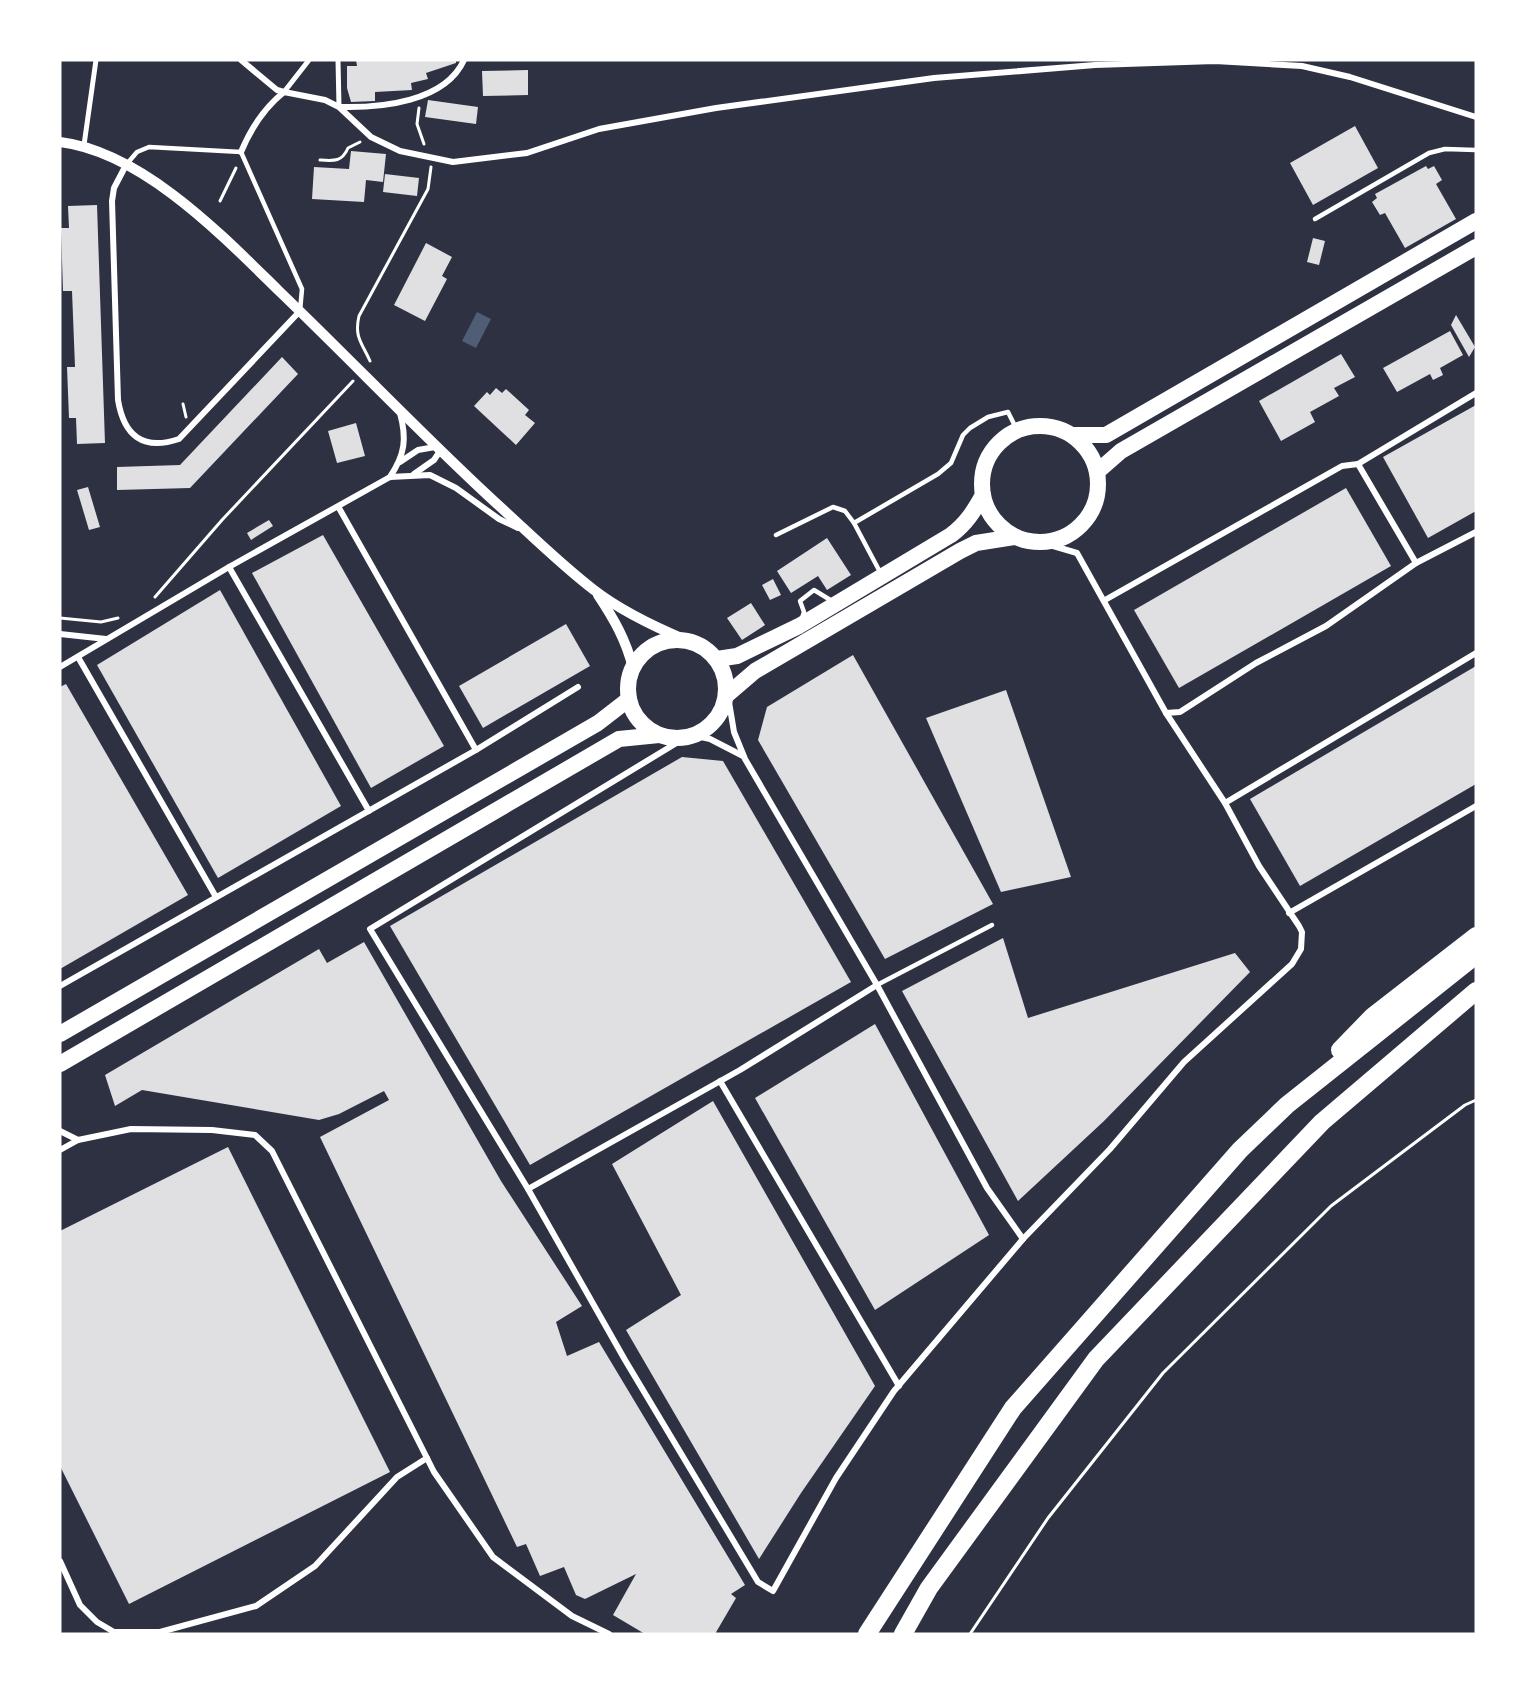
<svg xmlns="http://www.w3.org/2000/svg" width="1536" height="1694" viewBox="0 0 1536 1694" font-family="'Archivo Narrow',sans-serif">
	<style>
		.water { fill: #4f5d75 }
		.building { fill: #e0e0e3 }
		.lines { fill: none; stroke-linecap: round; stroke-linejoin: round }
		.path { stroke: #fff; stroke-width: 3 }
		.service { stroke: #fff; stroke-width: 4.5 }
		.pedestrian { stroke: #fff; stroke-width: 5 }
		.minor { stroke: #fff; stroke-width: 6 }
		.tertiary { stroke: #fff; stroke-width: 10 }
		.trunk { stroke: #fff; stroke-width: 16 }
		.motorway { stroke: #fff; stroke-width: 18 }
	</style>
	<rect width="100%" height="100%" fill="#2d3142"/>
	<path class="water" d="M477,312L491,319L476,348L462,341Z"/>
	<g class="building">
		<path d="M356,60H456V63L426,73L428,79L411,83L412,90L375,92V101L351,102L347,88V66H357Z"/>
		<path d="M528,70V95L483,96L482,71Z"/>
		<path d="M428,100L478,107L476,124L425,117Z"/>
		<path d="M1355,126L1378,168L1313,205L1290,163Z"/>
		<path d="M351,151L386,154L383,182L366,180L364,202L312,199L314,167L349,169Z"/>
		<path d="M1426,166L1428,169L1434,166L1442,180L1436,184L1456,219L1405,248L1385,213L1380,215L1372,202L1377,198L1375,194Z"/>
		<path d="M385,174L419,178L417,196L383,192Z"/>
		<path d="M97,205L105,443L77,444L76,418H69L67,367H75L72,291H63L61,228H69L68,206Z"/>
		<path d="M1313,238L1325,241L1319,265L1307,262Z"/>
		<path d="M426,243L452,257L442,276L447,279L425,321L394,305Z"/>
		<path d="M1456,315L1475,347L1469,357L1451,325Z"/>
		<path d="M1450,331L1463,355L1440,368L1443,375L1433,380L1430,374L1397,392L1383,368Z"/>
		<path d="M1341,354L1355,377L1334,388L1339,396L1310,412L1315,422L1281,441L1259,401Z"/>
		<path d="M282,357L298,374L190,488L117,490V467L180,465Z"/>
		<path d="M496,388L502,393L506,389L529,410L525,415L535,423L516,445L474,406L487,392L490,395Z"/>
		<path d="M1476,405V511L1428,538L1383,457Z"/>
		<path d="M356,423L365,456L337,463L328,431Z"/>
		<path d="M88,487L100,527L89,530L77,490Z"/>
		<path d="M1346,488L1391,566L1179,688L1134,610Z"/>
		<path d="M269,520L273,526L251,540L247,533Z"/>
		<path d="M323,535L444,746L371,788L252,573Z"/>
		<path d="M827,538L851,575L827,590L818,576L791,593L777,571Z"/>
		<path d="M773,579L781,595L770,600L762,585Z"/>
		<path d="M220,590L341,806L218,878L97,665Z"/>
		<path d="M751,603L765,625L742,640L727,618Z"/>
		<path d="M566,624L590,666L483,728L459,686Z"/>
		<path d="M853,655L993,904L885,959L758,740L767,707Z"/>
		<path d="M1476,666V784L1300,886L1250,799Z"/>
		<path d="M66,684L188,895L60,969V687Z"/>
		<path d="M1006,690L1071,877L1001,892L926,718Z"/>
		<path d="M682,757L723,761L851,982L530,1165L390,926Z"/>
		<path d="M1003,938L1028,1018L1235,953L1250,972L1104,1121L1018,1201L902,991Z"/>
		<path d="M364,942L501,1181L582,1306L556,1322L567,1356L599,1342L745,1585L731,1594L736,1598L715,1634H645L613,1615L636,1574L585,1599L576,1595L564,1567L540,1576L526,1544L517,1547L320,1137L389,1100L384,1091L339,1114L319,1120L142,1090L115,1106L105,1075L319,949L327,963Z"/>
		<path d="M875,1024L989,1235L875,1310L755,1098Z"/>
		<path d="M713,1101L875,1386L801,1493L759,1559L626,1330L681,1295L612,1164Z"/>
		<path d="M228,1147L390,1472L129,1604L60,1466V1231Z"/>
	</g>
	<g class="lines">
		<g class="path">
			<path d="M419,108L417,124L424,144"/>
			<path d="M320,160C334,161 342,162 348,148L360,142"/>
			<path d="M220,201L236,168"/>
			<path d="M370,361C362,343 354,337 359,316L428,189L431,167"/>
			<path d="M183,404L186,417"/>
			<path d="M155,597L222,520L353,381"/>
			<path d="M60,618L101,622L118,618"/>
			<path d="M970,1634L1048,1518L1163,1373L1331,1206L1465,1105L1476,1100"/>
		</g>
		<g class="service">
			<path d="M126,165L137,152L149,147L241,152L302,289L300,311"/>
			<path d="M1315,219L1429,153L1445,149L1476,150"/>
			<path d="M776,535L833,507L845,511L854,523"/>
			<path d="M880,572L854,523L938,474L951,463L963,435L970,428L988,417L1008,412L1017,430"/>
			<path d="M802,618L804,612L800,601L814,590L832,601"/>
			<path d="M877,985L992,925"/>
		</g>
		<g class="pedestrian">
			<path d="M338,60L339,107"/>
			<path d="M284,92L309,60"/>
			<path d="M84,145L96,60"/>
		</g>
		<g class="minor">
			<path d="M241,60L277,90L284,92"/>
			<path d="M340,107C381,108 445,102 464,60"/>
			<path d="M241,152C251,128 264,108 284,92L325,100L339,107L371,137L400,151L453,162L527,153L599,129L716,108L934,78L1095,65L1215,61L1302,66L1350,77L1476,117"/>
			<path d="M126,165L114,188L112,201L118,400C124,436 143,451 179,439L300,311"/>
			<path d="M400,462L418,450L435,447"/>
			<path d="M1358,464L1416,563"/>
			<path d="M414,474L434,460L440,451"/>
			<path d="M390,477C405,454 407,439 400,413"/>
			<path d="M339,508L476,750"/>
			<path d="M229,567L369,811"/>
			<path d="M1105,600L1342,466L1358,464L1476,393"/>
			<path d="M60,634L106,639"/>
			<path d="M78,657L216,897"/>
			<path d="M60,667L229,567L390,477L430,475L456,488L499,519L518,528"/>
			<path d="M728,696L734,732L745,759L877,985L987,1188L1023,1239"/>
			<path d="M1166,713L1180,712L1256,663L1326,626L1416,563L1476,532"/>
			<path d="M692,735L710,739L743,756"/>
			<path d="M688,736L370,929L528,1189L625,1360L758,1582L773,1591L836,1478L894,1391L1023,1239L1110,1149L1184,1062L1292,964L1301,949L1302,932L1299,926L1259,866L1225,803L1166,713L1077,553L1043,543"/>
			<path d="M1225,803L1476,653"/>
			<path d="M1289,913L1476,806"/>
			<path d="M60,986L476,750L578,687"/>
			<path d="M720,1081L899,1386"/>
			<path d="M60,1131L78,1140"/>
			<path d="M60,1150L78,1140L131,1129L212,1130L255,1135L272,1151L434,1472L493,1557L572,1616L609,1634"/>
			<path d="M528,1189L740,1070L877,985"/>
			<path d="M60,1561L80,1605L97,1622L114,1632H160L256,1606L315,1566L397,1477L427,1458"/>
		</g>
		<g class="tertiary">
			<path d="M60,142C142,152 221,234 278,290C351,360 421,434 496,503C528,532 560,564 594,590C621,611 655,627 686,640"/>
			<path d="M598,595C614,619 626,640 633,668"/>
		</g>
		<g class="trunk">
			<circle cx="1040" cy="484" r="58"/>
			<path d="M1073,435H1106L1476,221"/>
			<path d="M1097,472L1121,451L1476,247"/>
			<circle cx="677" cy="689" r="49"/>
			<path d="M717,659L737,656L799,626L951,535C966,524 974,511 983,495"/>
			<path d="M727,695L755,671L960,551L976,543L1014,537"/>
			<path d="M60,1034L598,723L629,699"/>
			<path d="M60,1064L619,739L659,735"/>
		</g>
		<g class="motorway">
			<path d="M1340,1050L1373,1016L1476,936"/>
			<path d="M867,1634L1013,1408L1240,1150L1287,1105L1476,955"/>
			<path d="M903,1634L929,1588L1096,1359L1322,1122L1476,991"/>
		</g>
	</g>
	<rect width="1536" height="1694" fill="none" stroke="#ffffff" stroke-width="123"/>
</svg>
